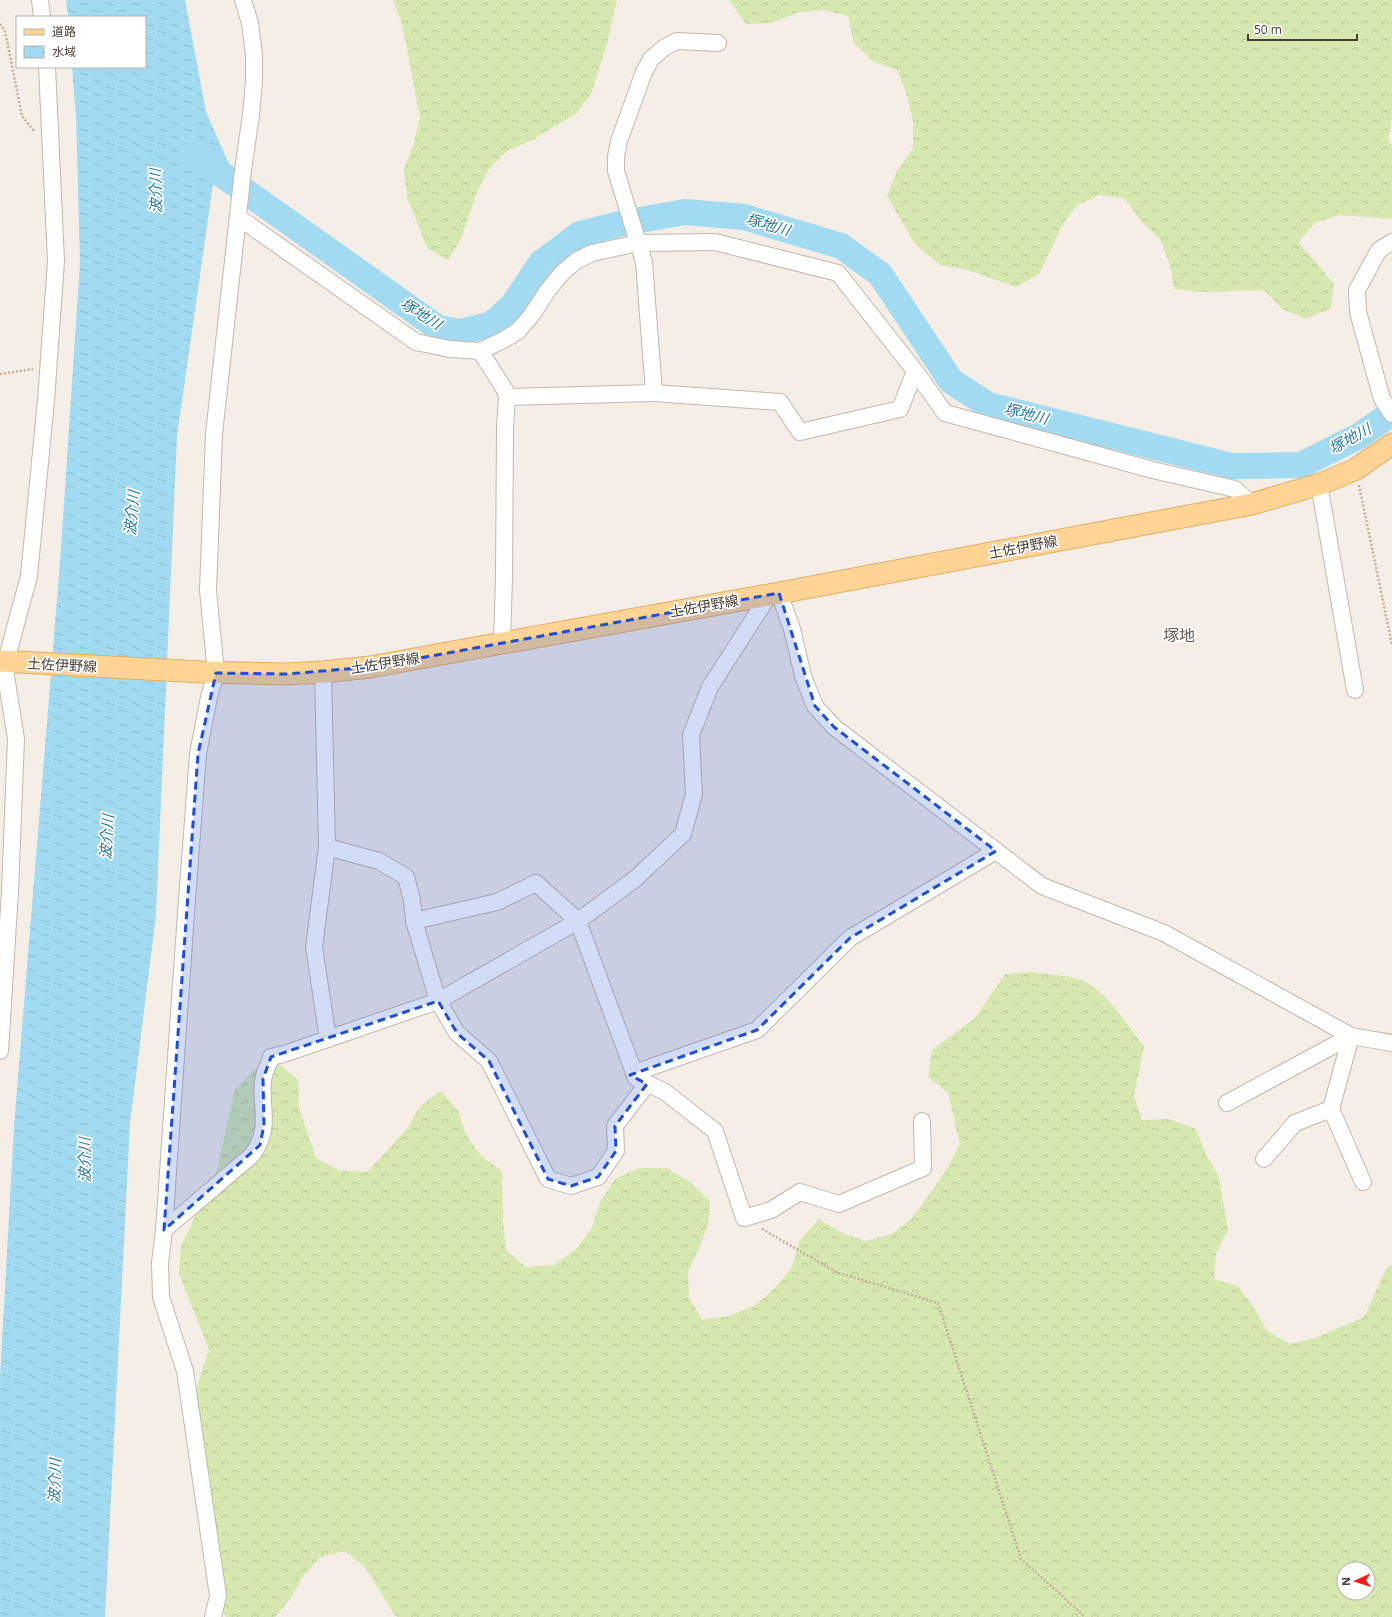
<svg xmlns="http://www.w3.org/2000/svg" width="1392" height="1617" viewBox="0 0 1392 1617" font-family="'Open Sans','Noto Sans JP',sans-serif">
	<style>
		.forest { fill: url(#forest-crowns); fill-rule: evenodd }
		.water { fill: url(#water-ripples) }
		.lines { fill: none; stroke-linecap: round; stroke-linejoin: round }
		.river { stroke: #a2dbf1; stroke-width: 26 }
		.minor-casing { stroke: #c2b8ac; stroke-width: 18 }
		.major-casing { stroke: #e5ae63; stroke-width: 23 }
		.path { stroke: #c1af9a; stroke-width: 2.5; stroke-dasharray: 2 2; stroke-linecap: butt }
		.minor { stroke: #fff; stroke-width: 16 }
		.major { stroke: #ffd495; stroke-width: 21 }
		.marked { fill: #1d4ed8; fill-opacity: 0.2; stroke: #1d4ed8; stroke-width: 3; stroke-dasharray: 8 5; stroke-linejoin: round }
		.labels { text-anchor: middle; stroke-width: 3.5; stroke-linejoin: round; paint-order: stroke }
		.street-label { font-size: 14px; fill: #473e36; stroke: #fff }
		.water-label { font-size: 15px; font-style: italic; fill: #297a9c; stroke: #fff }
		.quarter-label { font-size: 16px; fill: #6a5b4d; stroke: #fff }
	</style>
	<defs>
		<pattern id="forest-crowns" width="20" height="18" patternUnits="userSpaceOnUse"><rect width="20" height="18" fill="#d6e8af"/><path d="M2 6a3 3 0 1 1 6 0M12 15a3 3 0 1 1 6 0" fill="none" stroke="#b9c897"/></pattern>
		<pattern id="water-ripples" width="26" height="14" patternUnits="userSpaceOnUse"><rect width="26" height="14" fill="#a2dbf1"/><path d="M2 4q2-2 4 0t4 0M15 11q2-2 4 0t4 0" fill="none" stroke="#8dbdcf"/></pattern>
	</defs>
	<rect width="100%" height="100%" fill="#f4eee7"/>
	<g class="forest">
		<path d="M393,0H617L607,44L591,94L577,113L532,140L507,151L489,169L477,192L461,239L448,260L427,248L407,197L404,169L414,143L420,117L402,24Z"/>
		<path d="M729,0H1392V119L1388,140L1392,145V219L1339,215L1315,223L1298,242L1334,284L1331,308L1306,319L1282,309L1264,290L1200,292L1174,289L1170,264L1160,239L1141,221L1125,199L1099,195L1076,206L1062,226L1039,274L1016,287L965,269L940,265L915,244L887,196L897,171L913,148V121L907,95L897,70L872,61L854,43L848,16L823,10L796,13L771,23L746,24Z"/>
		<path d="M1032,972C1044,974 1077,976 1086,982C1108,994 1128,1026 1144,1046L1134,1096L1142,1120L1170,1119L1196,1129L1206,1155L1219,1177L1228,1230L1216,1253L1214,1279L1238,1286L1254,1308L1267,1331L1290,1344L1315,1338L1364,1317L1387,1267L1392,1265V1617H398L394,1614L365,1567L345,1551L320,1557L304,1575L290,1599L275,1617H226L214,1594L192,1402L209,1350L179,1274L181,1246L217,1170L235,1090L254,1070L278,1063L298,1080L299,1108L316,1158L339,1170L367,1172L407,1129L420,1106L441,1091L458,1111L466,1135L481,1156L502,1171L503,1223L506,1250L526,1267L554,1265L576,1249L592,1228L600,1202L615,1179L639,1168H667L690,1182L710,1201L708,1225L699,1248L688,1271L689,1297L702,1320L728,1316L754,1306L775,1288L792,1267L800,1240L819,1219L842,1233L866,1241L892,1234L913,1217L947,1169L960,1144L948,1093L928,1077L932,1050L975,1018L1005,974ZM1344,1569H1368V1593H1344Z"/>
	</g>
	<path class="water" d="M66,0H185L206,112L229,164L213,184L177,436L156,915L130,1123L105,1617H0V1378L14,1126L60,563L80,263L76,116L72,67H145V17H68Z"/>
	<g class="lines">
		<path class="river" d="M193,154L438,328L460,332L492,324L513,305L541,263L580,234L623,223L685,212L744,217L841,246L880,274L951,381L988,405L1232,466L1301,465L1359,436L1392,413"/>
		<defs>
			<g id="minor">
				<path d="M40,0L42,17"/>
				<path d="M238,217L416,342L450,349L480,351"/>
				<path d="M1392,242L1379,250L1357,290L1358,312L1382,399L1392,414"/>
				<path d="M654,393L780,402L800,432L900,409L915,371"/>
				<path d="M507,397L654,393L644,262L616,171V157L619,141L644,72L651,59L665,47L677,41L718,43"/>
				<path d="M1319,484L1355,690"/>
				<path d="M779,593L792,629L803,676L815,706L834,727L1042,886L1164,933L1351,1036L1392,1043"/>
				<path d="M502,643L504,577L505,427L507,397L505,390L480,351L501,341L517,332L531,316L548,290L563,272L576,261L592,253L638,243L715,242L838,273L915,371L945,413L1153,470L1235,489L1252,504"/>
				<path d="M327,847L314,947L328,1039"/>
				<path d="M414,921L497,902L536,883L578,921L636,1078L665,1092L715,1131L744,1218L771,1210L800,1192L839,1204L923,1168L922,1121"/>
				<path d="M0,1051L10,891L16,739L6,676V661L29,576L46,400L56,261L47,67"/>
				<path d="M634,1073L757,1030L850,938L996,851"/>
				<path d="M647,1084L615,1126L616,1151L598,1177L571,1186L548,1179L489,1061L457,1033L438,1001L578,921L635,879L683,834L694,794L691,735L710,687L769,595"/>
				<path d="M1227,1103L1351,1036"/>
				<path d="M1331,1109L1351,1036"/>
				<path d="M1264,1159L1295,1123L1331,1109L1363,1182"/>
				<path d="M164,1230L252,1155C272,1128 260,1109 263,1080C264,1073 269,1064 271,1057L284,1054L438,1001L414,921L412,900L406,877L379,861L327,847L323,672"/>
				<path d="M213,1617L218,1596L185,1371L161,1297L160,1263L164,1230L186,913L198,754L209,697L216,673L208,590L214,434L243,170L251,115L254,81V55L250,23L243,0"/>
			</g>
			<path id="major" d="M0,661L202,672L287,674L323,672L370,667L779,593L1252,504L1323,483L1356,469L1392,444"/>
		</defs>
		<use href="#minor" class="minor-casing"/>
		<use href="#major" class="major-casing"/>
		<g class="path">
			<path d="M0,24L5,31L22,116L34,131"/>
			<path d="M0,374L33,369"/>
			<path d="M1359,485L1392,645"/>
			<path d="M762,1229L836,1272L938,1303L1021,1559L1085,1617"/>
		</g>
		<use href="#minor" class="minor"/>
		<use href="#major" class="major"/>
	</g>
	<path class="marked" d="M779,593L815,706L834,727L996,851L850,938L757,1030L630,1075L647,1084L615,1126L616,1151L598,1177L571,1186L548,1179L489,1061L457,1033L438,1001L271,1057L263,1079L264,1125L260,1145L164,1230L198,754L216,673L287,674L370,667Z"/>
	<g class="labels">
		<g class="street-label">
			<text transform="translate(1023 547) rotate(-11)" y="5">土佐伊野線</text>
			<text transform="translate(704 606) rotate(-10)" y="5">土佐伊野線</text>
			<text transform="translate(385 663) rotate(-9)" y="5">土佐伊野線</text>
			<text transform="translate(62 665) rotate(3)" y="5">土佐伊野線</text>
		</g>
		<g class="water-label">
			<text transform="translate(156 191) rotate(-91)" y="5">波介川</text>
			<text transform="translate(768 225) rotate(16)" y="5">塚地川</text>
			<text transform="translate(421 314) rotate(32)" y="5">塚地川</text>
			<text transform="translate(1026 414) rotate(14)" y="5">塚地川</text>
			<text transform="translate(1350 439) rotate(-29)" y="5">塚地川</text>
			<text transform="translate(132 513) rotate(-85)" y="5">波介川</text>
			<text transform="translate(107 837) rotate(-86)" y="5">波介川</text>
			<text transform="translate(85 1160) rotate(-90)" y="5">波介川</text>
			<text transform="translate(55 1481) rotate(-88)" y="5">波介川</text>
		</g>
		<g class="quarter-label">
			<text x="1179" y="641">塚地</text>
		</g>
	</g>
	<rect x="16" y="16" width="130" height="52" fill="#ffffff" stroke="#b5b2af"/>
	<rect x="24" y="29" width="20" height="6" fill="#ffd495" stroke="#b5b2af"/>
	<text x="52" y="36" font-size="12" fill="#473e36">道路</text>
	<rect x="24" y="46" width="20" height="12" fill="url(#water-ripples)" stroke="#b5b2af"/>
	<text x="52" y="56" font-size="12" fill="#473e36">水域</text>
	<g transform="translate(1356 1581) rotate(267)"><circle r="19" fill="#ffffff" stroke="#b5b2af"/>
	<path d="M0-3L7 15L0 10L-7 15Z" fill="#fc1c15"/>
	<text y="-6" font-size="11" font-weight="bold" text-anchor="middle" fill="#473e36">N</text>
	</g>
	<path d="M1248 34v6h109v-6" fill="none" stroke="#473e36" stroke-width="2"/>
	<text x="1254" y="34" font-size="12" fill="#473e36" stroke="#ffffff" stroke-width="3" paint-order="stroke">50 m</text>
</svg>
